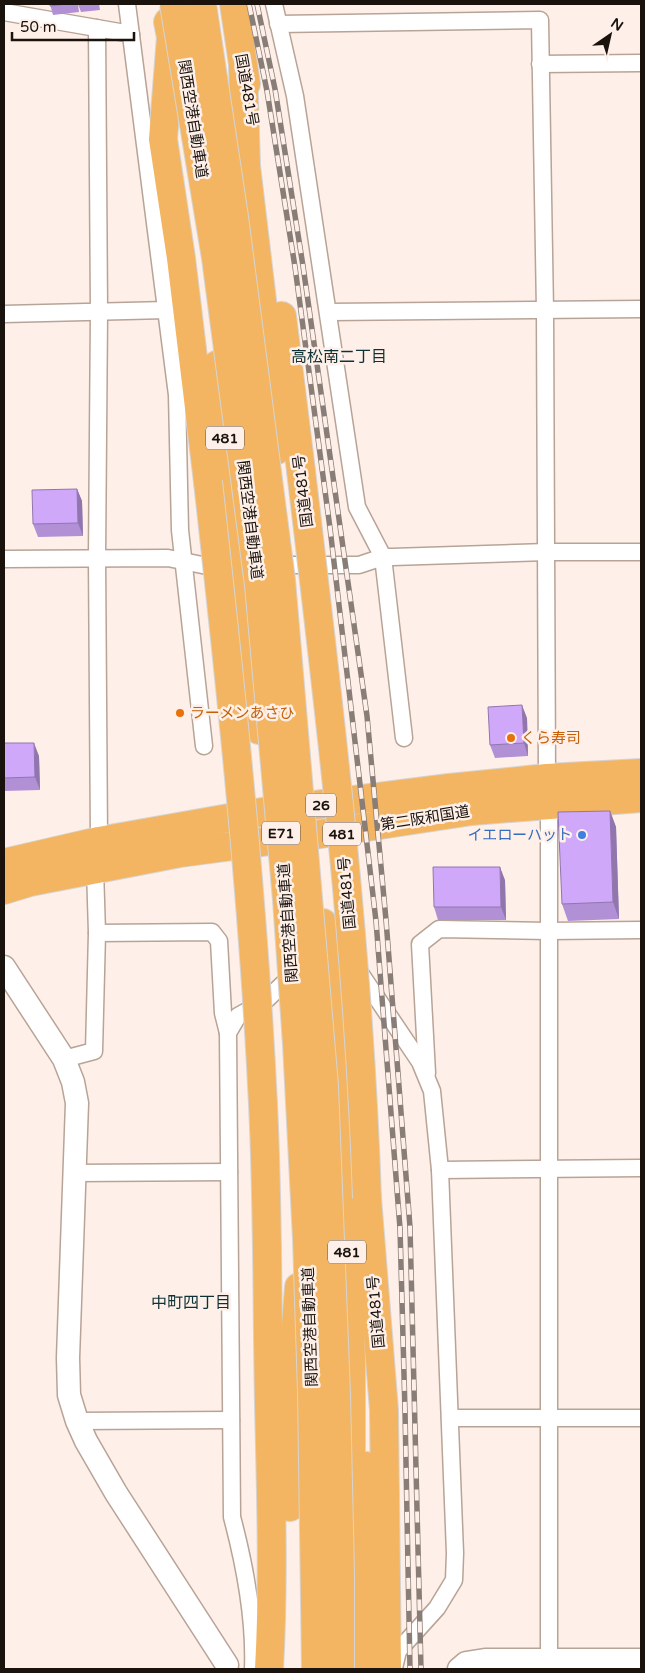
<svg xmlns="http://www.w3.org/2000/svg" width="645" height="1673" viewBox="0 0 645 1673" font-family="'Varela Round','Noto Sans JP',sans-serif">
	<style>
		.lines { fill: none; stroke-linecap: round; stroke-linejoin: round }
		.street-casing { stroke: #b8a397; stroke-width: 19 }
		.secondary-casing { stroke: #b8a397; stroke-width: 25 }
		.highway-casing { stroke: #d6d4d3; stroke-width: 30 }
		.street { stroke: #fff; stroke-width: 16 }
		.secondary { stroke: #fff; stroke-width: 22 }
		.highway { stroke: #f3b561; stroke-width: 28 }
		.rail-casing { stroke: #887d77; stroke-width: 5.5 }
		.rail { stroke: #fef0e8; stroke-width: 4; stroke-dasharray: 11; stroke-linecap: butt }
		.highway-bridge-casing { stroke: #d6d4d3; stroke-width: 30; stroke-linecap: butt }
		.highway-bridge { stroke: #f3b561; stroke-width: 28 }
		.wall { fill: #b290d6 }
		.shaded-wall { fill: #9176ae }
		.building { fill: #cfa8f9; stroke: #9176ae }
		.food-dot { fill: #e8710a; stroke: #fef0e8; stroke-width: 2 }
		.shop-dot { fill: #3f7fe0; stroke: #fef0e8; stroke-width: 2 }
		.labels { text-anchor: middle; stroke-width: 5; stroke-linejoin: round; paint-order: stroke }
		.shield { fill: #fef0e8; stroke: #5e554f; stroke-width: 1 }
		.shield-label { font-size: 14px; font-weight: bold; fill: #19120d }
		.street-label { font-size: 15px; fill: #19120d; stroke: #fef0e8 }
		.food-label { font-size: 15px; fill: #c56008; stroke: #fef0e8; text-anchor: start }
		.shop-label { font-size: 15px; fill: #366cbe; stroke: #fef0e8; text-anchor: end }
		.neighbourhood-label { font-size: 16px; fill: #0e3135; stroke: #fef0e8 }
	</style>
	<rect width="100%" height="100%" fill="#fef0e8"/>
	<g class="lines">
		<defs>
			<g id="street">
				<path d="M127,4L177,395L180,530L204,746"/>
				<path d="M274,4L295,96L357,507L383,557L404,738"/>
				<path d="M4,12L131,34"/>
				<path d="M278,24L540,20L545,311L547,778"/>
				<path d="M97,28L99,312L97,558L99,841"/>
				<path d="M540,64L641,63"/>
				<path d="M329,312L641,309"/>
				<path d="M4,314L167,310"/>
				<path d="M4,559L168,558L207,566H226"/>
				<path d="M273,565H359L383,557H392L547,552H641"/>
				<path d="M549,805V1669"/>
				<path d="M97,933L212,932L219,941L223,1013L228,1033"/>
				<path d="M358,970L420,1062L432,1091L440,1170L455,1553L454,1580L437,1608L398,1651L394,1668"/>
				<path d="M64,1059L94,1051L97,933L95,869"/>
				<path d="M427,1073L420,944L439,929L548,931L641,930"/>
				<path d="M440,1170L641,1168"/>
				<path d="M74,1173L229,1172"/>
				<path d="M450,1418H641"/>
				<path d="M77,1421L231,1420"/>
				<path d="M253,1669C255,1618 245,1566 232,1517L228,1033L238,1016L265,1001L284,983"/>
			</g>
			<g id="secondary">
				<path d="M4,967L64,1059L73,1082L77,1103L68,1358L69,1395L77,1421L86,1441L116,1493L227,1665"/>
				<path d="M459,1669L466,1663L485,1660H641"/>
			</g>
			<g id="highway">
				<path d="M234,4L246,84"/>
				<path d="M168,22L171,37L163,139L181,258L208,482"/>
				<path d="M243,66L246,166L263,309L277,450"/>
				<path d="M282,316L301,471"/>
				<path d="M217,365L259,730"/>
				<path d="M4,863L99,841L268,811L449,788L547,778L641,773"/>
				<path d="M4,890L30,882L180,853L314,835L472,811L641,798"/>
				<path d="M323,923L343,1119L351,1359V1491"/>
				<path d="M263,1104C268,1204 267,1304 269,1404C271,1492 274,1581 269,1669"/>
				<path d="M367,1198L384,1410L387,1669"/>
				<path d="M290,1507L293,1361L299,1287"/>
				<path d="M366,1669V1466"/>
			</g>
		</defs>
		<use href="#street" class="street-casing"/>
		<use href="#secondary" class="secondary-casing"/>
		<use href="#highway" class="highway-casing"/>
		<use href="#street" class="street"/>
		<use href="#secondary" class="secondary"/>
		<use href="#highway" class="highway"/>
		<defs>
			<g id="rail">
				<path d="M249,4L267,91L295,267L330,528L376,921L400,1228L405,1411L410,1669"/>
				<path d="M257,4L275,89L303,266L367,716L386,920L410,1227L421,1669"/>
			</g>
		</defs>
		<use href="#rail" class="rail-casing"/>
		<use href="#rail" class="rail"/>
		<defs>
			<g id="highway-bridge">
				<path d="M174,4L216,258L259,585L287,900L297,1044L307,1239L312,1391L316,1669"/>
				<path d="M202,4L234,217L281,580L324,1086L336,1395L340,1574V1669"/>
				<path d="M301,471C330,713 359,955 367,1198"/>
				<path d="M208,482C231,689 253,896 263,1104"/>
			</g>
		</defs>
		<use href="#highway-bridge" class="highway-bridge-casing"/>
		<use href="#highway-bridge" class="highway-bridge"/>
	</g>
	<g class="wall">
		<path d="M50,4H99L100,10L81,12L78,4L79,12L53,15Z"/>
		<path d="M77,489L82,501L83,536L38,537L33,524Z"/>
		<path d="M527,718L528,756L495,758L490,745Z"/>
		<path d="M4,743L39,756L40,790L4,791Z"/>
		<path d="M610,811L616,827L619,919L568,921L562,904Z"/>
		<path d="M505,880L506,920H438L434,907Z"/>
	</g>
	<g class="shaded-wall">
		<path d="M77,489L82,501L83,536L78,523Z"/>
		<path d="M522,705L527,718L528,756L524,743Z"/>
		<path d="M34,743L39,756L40,790L35,777Z"/>
		<path d="M610,811L616,827L619,919L613,902Z"/>
		<path d="M500,867L505,880L506,920L501,907Z"/>
	</g>
	<g class="building">
		<path d="M50,4H68L50,6Z"/>
		<path d="M77,489L78,523L33,524L32,490Z"/>
		<path d="M522,705L524,743L490,745L488,707Z"/>
		<path d="M4,743H34L35,777L4,778Z"/>
		<path d="M610,811L613,902L562,904L558,812Z"/>
		<path d="M433,867H500L501,907H434Z"/>
	</g>
	<g class="food-dot">
		<circle cx="180" cy="713" r="5"/>
		<circle cx="511" cy="738" r="5"/>
	</g>
	<circle class="shop-dot" cx="582" cy="835" r="5"/>
	<g class="labels">
		<g class="shield">
			<rect x="206" y="426.5" width="38" height="23" rx="4"/>
			<rect x="306" y="793.5" width="30" height="23" rx="4"/>
			<rect x="262" y="821.5" width="38" height="23" rx="4"/>
			<rect x="323" y="822.5" width="38" height="23" rx="4"/>
			<rect x="328" y="1240.5" width="38" height="23" rx="4"/>
		</g>
		<g class="shield-label">
			<text x="225" y="443">481</text>
			<text x="321" y="810">26</text>
			<text x="281" y="838">E71</text>
			<text x="342" y="839">481</text>
			<text x="347" y="1257">481</text>
		</g>
		<g class="street-label">
			<text transform="translate(247 90) rotate(80)" y="5">国道481号</text>
			<text transform="translate(193 119) rotate(81)" y="5">関西空港自動車道</text>
			<text transform="translate(303 491) rotate(-97)" y="5">国道481号</text>
			<text transform="translate(250 520) rotate(83)" y="5">関西空港自動車道</text>
			<text transform="translate(425 818) rotate(-9)" y="5">第二阪和国道</text>
			<text transform="translate(347 893) rotate(-95)" y="5">国道481号</text>
			<text transform="translate(288 923) rotate(-94)" y="5">関西空港自動車道</text>
			<text transform="translate(376 1312) rotate(-95)" y="5">国道481号</text>
			<text transform="translate(310 1327) rotate(-92)" y="5">関西空港自動車道</text>
		</g>
		<g class="food-label">
			<text x="190" y="718">ラーメンあさひ</text>
			<text x="521" y="743">くら寿司</text>
		</g>
		<g class="shop-label">
			<text x="572" y="840">イエローハット</text>
		</g>
		<g class="neighbourhood-label">
			<text x="339" y="362">高松南二丁目</text>
			<text x="191" y="1308">中町四丁目</text>
		</g>
	</g>
	<rect width="645" height="1673" fill="none" stroke="#19120d" stroke-width="10"/>
	<g transform="translate(610 35) rotate(34)" stroke="#fef0e8" stroke-width="4" paint-order="stroke">
	<path d="M0-4L9 19L0 12L-9 19Z" fill="#19120d"/>
	<text y="-8" font-size="14" font-weight="bold" text-anchor="middle" fill="#19120d">N</text>
	</g>
	<path d="M12 32v8h122v-8" fill="none" stroke="#19120d" stroke-width="2.5"/>
	<text x="20" y="32" font-size="15" fill="#19120d" stroke="#fef0e8" stroke-width="4" paint-order="stroke">50 m</text>
</svg>
